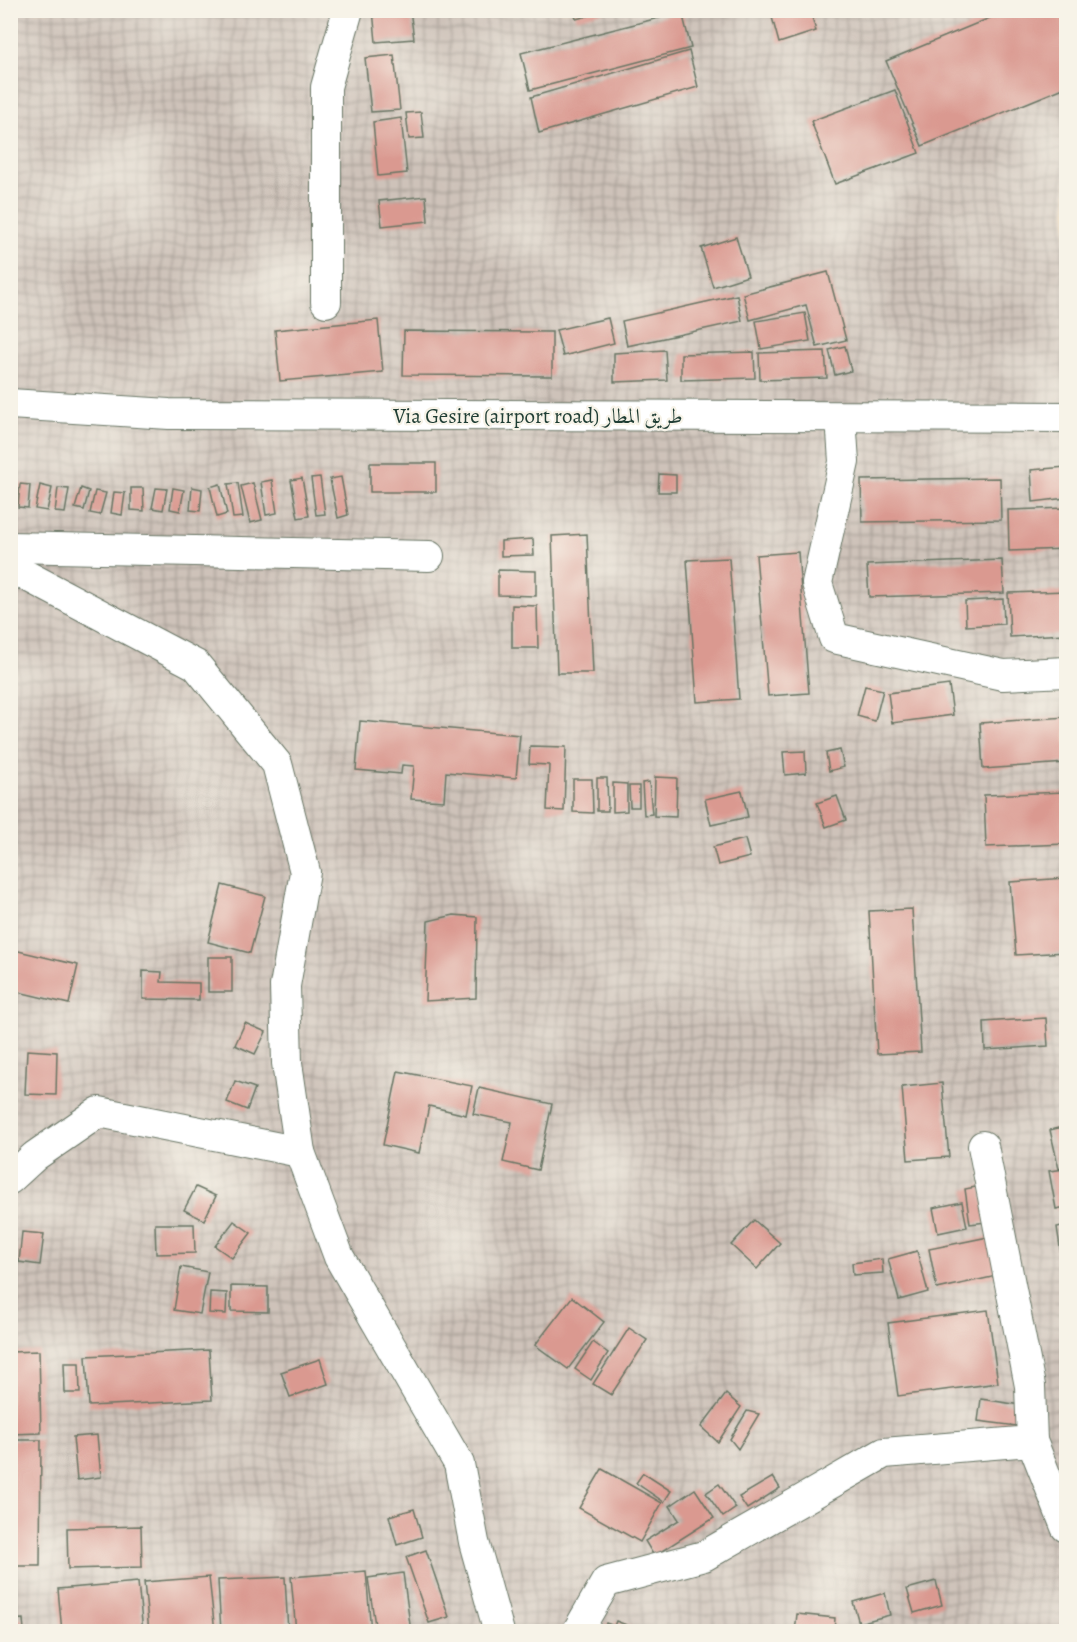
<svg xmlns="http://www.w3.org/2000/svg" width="1077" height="1642" viewBox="0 0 1077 1642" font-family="Alegreya,Amiri,serif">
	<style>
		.industrial { fill: url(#industrial-grid) }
		.building { fill: #da9990 }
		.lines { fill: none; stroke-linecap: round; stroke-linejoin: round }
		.street-casing { stroke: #687564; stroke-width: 32 }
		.street { stroke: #fff; stroke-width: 30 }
		.labels { text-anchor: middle; stroke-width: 4.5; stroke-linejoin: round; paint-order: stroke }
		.street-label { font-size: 21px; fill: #1f3d34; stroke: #f7f3e8 }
	</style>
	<defs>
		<pattern id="industrial-grid" width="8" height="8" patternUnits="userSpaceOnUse" patternTransform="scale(1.5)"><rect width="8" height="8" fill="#cec2b9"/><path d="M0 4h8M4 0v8" fill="none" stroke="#a79f97"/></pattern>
	</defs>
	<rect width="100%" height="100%" fill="#f7f3e8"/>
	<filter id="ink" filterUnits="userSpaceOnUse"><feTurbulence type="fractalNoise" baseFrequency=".0167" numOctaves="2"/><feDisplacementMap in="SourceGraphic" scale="12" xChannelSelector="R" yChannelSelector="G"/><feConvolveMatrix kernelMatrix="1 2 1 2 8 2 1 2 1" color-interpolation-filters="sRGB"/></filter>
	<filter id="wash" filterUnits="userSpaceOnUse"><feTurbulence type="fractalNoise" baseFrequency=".008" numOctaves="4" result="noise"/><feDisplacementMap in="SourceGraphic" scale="24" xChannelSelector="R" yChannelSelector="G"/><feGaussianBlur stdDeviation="1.35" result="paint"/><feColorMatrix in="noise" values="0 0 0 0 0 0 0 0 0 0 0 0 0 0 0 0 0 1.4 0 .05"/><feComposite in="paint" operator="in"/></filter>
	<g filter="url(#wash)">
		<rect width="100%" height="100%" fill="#f1dcbd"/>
		<rect class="industrial" x="11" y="11" width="1055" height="1620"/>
		<g id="blocks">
			<g class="building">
				<path d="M373,10H410L414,39L376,42Z"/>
				<path d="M574,10H606V11L576,19Z"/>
				<path d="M770,10H810L816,31L779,43Z"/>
				<path d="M1009,10H1066V87L922,146L886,61Z"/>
				<path d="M682,12L691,48L530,90L521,53Z"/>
				<path d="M689,51L698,87L539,133L531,97Z"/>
				<path d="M394,55L400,110L371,112L365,58Z"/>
				<path d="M895,90L919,153L835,184L811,121Z"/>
				<path d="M421,112L424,138L409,139L406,113Z"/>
				<path d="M401,118L407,173L378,176L373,122Z"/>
				<path d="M426,196L428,221L382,226L379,201Z"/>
				<path d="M736,237L748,276L713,287L701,248Z"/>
				<path d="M828,272L846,340L817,347L806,305L750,320L743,294Z"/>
				<path d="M737,295L742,321L627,346L622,321Z"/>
				<path d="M805,313L810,341L761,349L756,321Z"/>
				<path d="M608,318L614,343L563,356L556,330Z"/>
				<path d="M378,320L383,372L280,381L275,330Z"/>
				<path d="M404,331L552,332V376L403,375Z"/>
				<path d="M845,346L851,371L835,375L829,350Z"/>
				<path d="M665,350L667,380L614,382V353Z"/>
				<path d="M825,351L827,378L760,380L759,353Z"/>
				<path d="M754,352L755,378L681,380V354Z"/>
				<rect x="370" y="463" width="66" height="29"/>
				<path d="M1066,467V498L1033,502L1031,470Z"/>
				<path d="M659,474L676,475V492H658Z"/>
				<path d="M320,477L325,514L316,515L311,478Z"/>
				<path d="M341,477L348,515L338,518L330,479Z"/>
				<path d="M302,478L309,516L298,518L291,480Z"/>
				<path d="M1000,478L1001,520L862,522L861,480Z"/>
				<path d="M272,480L277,513L266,515L261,482Z"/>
				<path d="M238,483L243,517L233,518L228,484Z"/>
				<path d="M253,483L262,520L250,523L241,486Z"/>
				<path d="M20,484L30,485L28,508L18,507Z"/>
				<path d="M220,484L227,514L217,517L210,487Z"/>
				<path d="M40,485L52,488L47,511L35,509Z"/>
				<path d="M192,487L202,489L200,511L190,510Z"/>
				<path d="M58,488L69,489L65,513L55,512Z"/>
				<path d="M81,488L89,491L84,510L75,508Z"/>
				<path d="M131,488H143L144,511L131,510Z"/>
				<path d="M156,488L167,489L163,510L152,508Z"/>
				<path d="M173,488L184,490L180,511L170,509Z"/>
				<path d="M95,491L106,493L100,515L90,513Z"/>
				<path d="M114,492L125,493L122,515L111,513Z"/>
				<path d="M1066,508V549L1009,551L1008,510Z"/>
				<path d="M587,534L593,673H557L552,536Z"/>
				<path d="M533,539L534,555L501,556V541Z"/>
				<path d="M798,552L809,693L768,696L756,555Z"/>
				<path d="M729,558L739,699L697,702L687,560Z"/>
				<path d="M1002,560L1004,593L869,597L867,565Z"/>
				<path d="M498,570L536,571V596L498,595Z"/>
				<path d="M1066,591V634L1010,637L1008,593Z"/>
				<path d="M1003,599L1004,624L966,626L965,601Z"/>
				<path d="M512,605L537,606L538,648H512Z"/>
				<path d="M949,685L953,715L892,723L888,693Z"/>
				<path d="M865,686L883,690L875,721L857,716Z"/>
				<path d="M1066,717V763L983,769L980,723Z"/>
				<path d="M360,721L520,735L516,778L446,772L444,801L411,799L414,766L402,765L401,774L356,770Z"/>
				<path d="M530,746L566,747L564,811L547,810L549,765L529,764Z"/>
				<path d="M840,750L844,767L829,771L826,753Z"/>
				<path d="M805,751L806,773L785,775L783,752Z"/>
				<path d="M655,777L677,778L676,817L654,816Z"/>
				<path d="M597,778H607L608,811H597Z"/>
				<path d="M573,779H592L593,813L573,812Z"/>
				<path d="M649,782L652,814L644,815L642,783Z"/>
				<path d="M613,783L627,784V811L613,812Z"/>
				<path d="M629,786H639V807H630Z"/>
				<path d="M742,791L748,817L711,825L705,799Z"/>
				<path d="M1066,792V844L986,847L984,795Z"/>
				<path d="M837,796L846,820L826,827L817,803Z"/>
				<path d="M745,839L750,857L718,865L713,847Z"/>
				<path d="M1066,878V952L1016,955L1010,882Z"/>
				<path d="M222,885L265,896L250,953L208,942Z"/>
				<path d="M912,909L921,1052L877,1054L869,911Z"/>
				<path d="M454,915L477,917L476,998L425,1001L428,921Z"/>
				<path d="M10,949L78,965L69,1004L10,990Z"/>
				<rect x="208" y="957" width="24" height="35"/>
				<path d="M143,971L162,972L161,982L199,983V1000L143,999Z"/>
				<path d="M1046,1018L1048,1046L985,1050L984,1022Z"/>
				<path d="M245,1023L266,1032L255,1054L235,1045Z"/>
				<path d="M27,1050L57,1052L56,1095L25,1094Z"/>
				<path d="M398,1071L472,1086L466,1115L429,1106L419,1153L383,1145Z"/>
				<path d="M235,1081L255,1088L247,1110L227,1102Z"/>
				<path d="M942,1083L949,1157L908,1160L902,1087Z"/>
				<path d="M479,1088L552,1104L538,1170L503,1162L512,1122L473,1114Z"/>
				<path d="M1066,1126V1167L1059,1169L1050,1130Z"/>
				<path d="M1066,1169V1207L1056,1209L1049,1171Z"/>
				<path d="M981,1186L986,1222L970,1224L965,1189Z"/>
				<path d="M196,1187L216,1196L204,1220L184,1210Z"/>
				<path d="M962,1202L967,1227L938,1233L933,1208Z"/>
				<path d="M754,1220L780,1243L757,1269L731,1245Z"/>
				<path d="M234,1221L251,1233L232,1258L215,1246Z"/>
				<path d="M155,1224H194L195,1253L156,1254Z"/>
				<path d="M1066,1225V1267H1063L1057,1227Z"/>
				<path d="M22,1232L44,1234L40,1265L19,1262Z"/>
				<path d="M998,1235L1006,1274L937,1289L929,1249Z"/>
				<path d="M917,1251L928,1292L899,1300L888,1259Z"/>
				<path d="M882,1259L883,1273L853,1275L852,1263Z"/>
				<path d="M181,1267L208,1272L200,1314L174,1310Z"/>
				<path d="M231,1286L268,1287V1312L231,1311Z"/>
				<path d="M210,1292L227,1293L226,1314L209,1313Z"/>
				<path d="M572,1297L604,1322L568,1369L535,1345Z"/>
				<path d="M988,1310L998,1383L898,1396L888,1323Z"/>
				<path d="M629,1328L647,1340L611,1395L593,1384Z"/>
				<path d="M593,1342L608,1353L591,1380L575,1369Z"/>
				<path d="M209,1350L212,1400L89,1406L86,1356Z"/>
				<path d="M39,1351L41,1433L10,1434V1352Z"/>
				<path d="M320,1359L328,1384L290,1397L281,1372Z"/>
				<path d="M64,1363H79L80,1393H65Z"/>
				<path d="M726,1394L741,1407L718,1442L701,1427Z"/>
				<path d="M981,1399L1020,1405L1017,1426L978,1421Z"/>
				<path d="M747,1411L759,1414L738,1449L730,1439Z"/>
				<path d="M97,1435L101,1477L77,1480L73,1437Z"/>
				<path d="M10,1440H41L40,1566H10Z"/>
				<path d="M602,1469L662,1503L640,1542L579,1508Z"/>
				<path d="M643,1473L671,1491L664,1502L636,1483Z"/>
				<path d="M773,1477L780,1488L747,1509L739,1497Z"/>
				<path d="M719,1484L736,1508L723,1517L706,1493Z"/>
				<path d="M695,1489L714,1518L654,1556L645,1541L679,1520L670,1506Z"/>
				<path d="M414,1509L422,1537L397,1545L389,1516Z"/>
				<path d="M141,1526L142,1567L68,1569L67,1528Z"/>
				<path d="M426,1550L449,1617L429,1623L406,1557Z"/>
				<path d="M366,1571L371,1632H296L291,1577Z"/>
				<path d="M403,1573L411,1632H376L368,1578Z"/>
				<path d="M209,1577L215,1632H149L144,1582Z"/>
				<path d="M285,1577L288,1632H221L218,1580Z"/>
				<path d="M936,1581L942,1605L914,1613L907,1589Z"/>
				<path d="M138,1582L143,1632H62L58,1589Z"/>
				<path d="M885,1593L890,1615L859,1623L853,1602Z"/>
				<path d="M797,1614L835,1618L834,1632H795Z"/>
				<path d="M23,1619L24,1632H10V1620Z"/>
				<path d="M616,1621L634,1628L632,1632H603L606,1623L614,1626Z"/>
			</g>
		</g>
	</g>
	<g filter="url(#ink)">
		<use href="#blocks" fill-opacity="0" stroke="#687564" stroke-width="1.5"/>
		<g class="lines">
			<defs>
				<g id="street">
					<path d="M326,302V87L348,10"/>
					<path d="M10,404L169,414L1066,417"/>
					<path d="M841,417L844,462L817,583L834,638L1003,675L1066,672"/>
					<path d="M10,547L429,556"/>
					<path d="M10,567L196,665L277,764L305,872L285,986L287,1063L300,1152L339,1257L459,1464L474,1542L499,1632"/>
					<path d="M10,1179L35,1156L99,1112L300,1152"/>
					<path d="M1032,1441L1066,1527"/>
					<path d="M577,1632L606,1582L704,1556L884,1453L1032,1441L1030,1386L983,1146"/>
				</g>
			</defs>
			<use href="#street" class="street-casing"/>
			<use href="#street" class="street"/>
		</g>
	</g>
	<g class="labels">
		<g class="street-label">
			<text x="538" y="423">Via Gesire (airport road) طريق المطار</text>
		</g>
	</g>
	<rect width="1077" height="1642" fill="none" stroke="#f7f3e8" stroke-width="36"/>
</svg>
